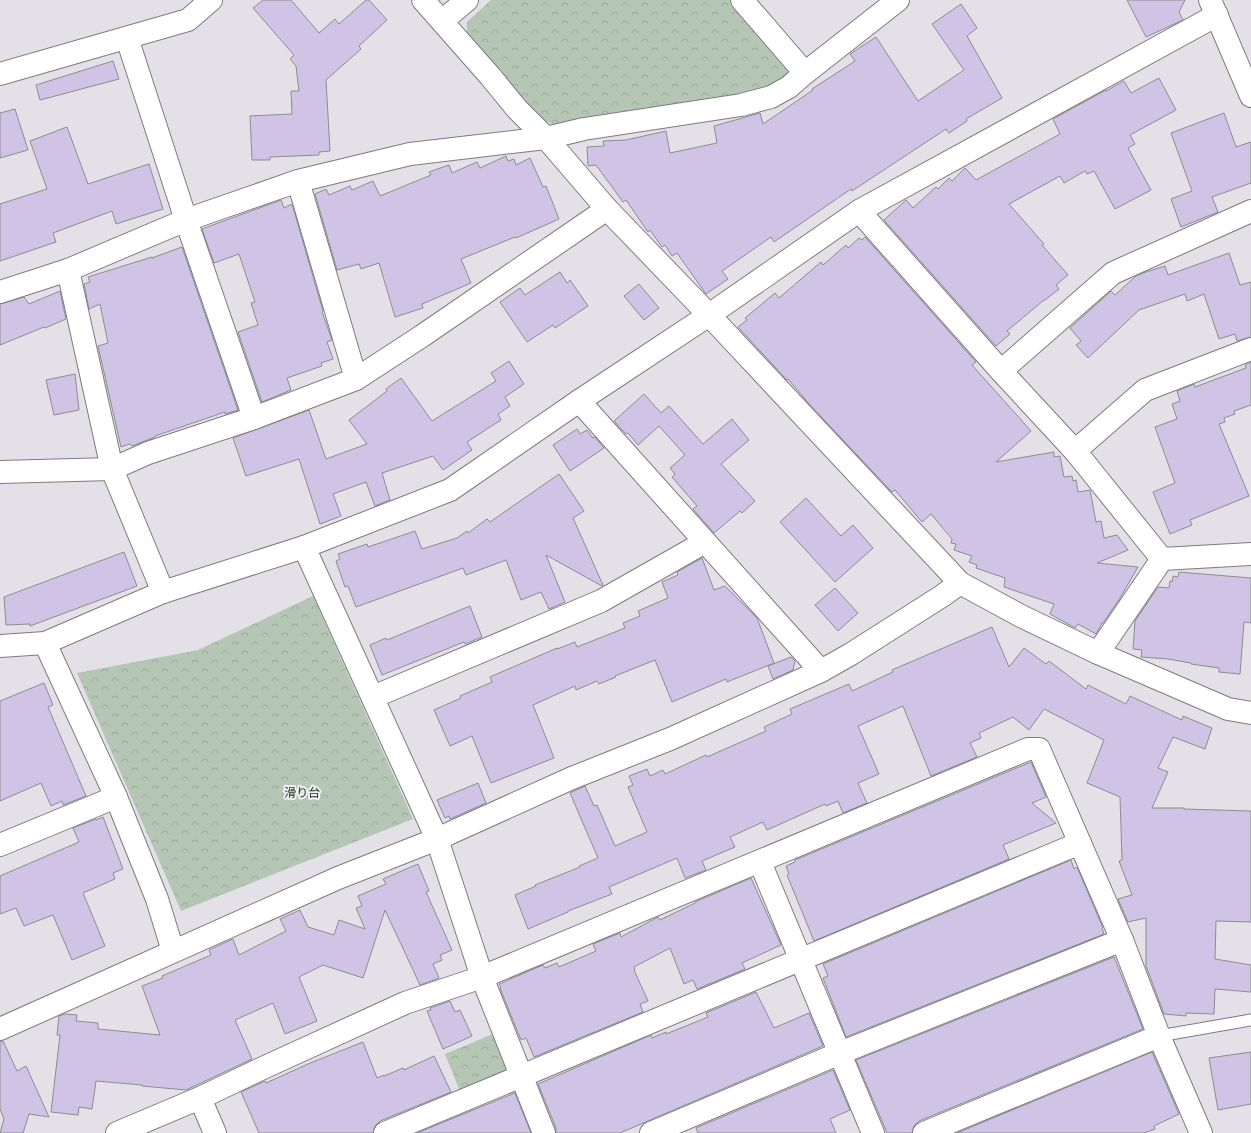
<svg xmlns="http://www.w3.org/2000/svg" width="1251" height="1133" viewBox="0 0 1251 1133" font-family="Quicksand,'Noto Sans JP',sans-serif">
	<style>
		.park { fill: url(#park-crowns) }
		.building { fill: #cfc4e5; stroke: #8e8c92 }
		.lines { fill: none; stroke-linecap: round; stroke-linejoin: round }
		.lane-casing { stroke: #7d7b82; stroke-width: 13 }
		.street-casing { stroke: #7d7b82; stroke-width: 24 }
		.lane { stroke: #fff; stroke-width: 11 }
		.street { stroke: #fff; stroke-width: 22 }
		.labels { text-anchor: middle; stroke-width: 4; stroke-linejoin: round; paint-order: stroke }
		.park-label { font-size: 12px; fill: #0f3712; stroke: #f0eef5 }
	</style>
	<defs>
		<pattern id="park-crowns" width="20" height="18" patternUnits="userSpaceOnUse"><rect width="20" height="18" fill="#b5c7b4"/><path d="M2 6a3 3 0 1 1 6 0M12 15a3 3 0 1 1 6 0" fill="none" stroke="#9cab9b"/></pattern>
	</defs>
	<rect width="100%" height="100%" fill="#e3e0e8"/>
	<g class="park">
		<path d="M491,0H731L790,65L786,81L775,89L560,127L545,121L535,113L467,36V22Z"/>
		<path d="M313,596L413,819L181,911L77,673L198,650Z"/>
		<path d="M493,1034L510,1074L461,1094L445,1054Z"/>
	</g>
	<g class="building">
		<path d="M263,0H291L319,33L335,19L339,24L366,0H369L387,20L359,46L361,49L326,80L330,151L319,152V155L270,157V160H252L250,116L292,114L291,91H299L296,66L290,59L294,55L253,8Z"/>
		<path d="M1127,0H1185L1179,12L1183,20L1146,37Z"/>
		<path d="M961,4L977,28L967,36L1002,98L966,119L967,121L949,133L946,129L852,191L851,189L774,242L771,237L722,271L728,279L706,294L677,253L672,256L665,245L662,247L650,230L648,232L626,200L623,202L596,165L588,166L587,147L604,146L603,141L626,140L666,131L670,153L717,143L714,126L760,113L763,124L813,90L812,89L855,61L850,54L876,37L918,101L964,70L932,24Z"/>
		<path d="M113,61L119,79L40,100L36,85Z"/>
		<path d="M1159,78L1176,110L1130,135L1135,144L1128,148L1151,190L1115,209L1094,171L1087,174L1085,171L1064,183L1060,176L1009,204L1044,244L1042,245L1068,275L1056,285L1059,289L1045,300H1044L1007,331L1010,334L996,346L884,220L906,200L913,208L936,187L938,189L949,178L952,181L965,168L976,180L1060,134L1053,119L1106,90V91L1124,81L1131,93Z"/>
		<path d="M15,109L28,150L0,158V113Z"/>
		<path d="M1224,113L1236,147L1251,142V183L1212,197L1218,212L1181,227L1171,199L1192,191L1171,133Z"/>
		<path d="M67,127L88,184L149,164L163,209L116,224L112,211L53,233L56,242L0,261V204L47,189L30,141Z"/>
		<path d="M506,156L508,161L514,159L516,165L530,158L543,187L546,186L559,219L516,238L515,237L461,259L471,283L422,304L423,308L395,317L379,263L361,269L359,264L337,270L315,194L326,189L329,195L350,186L352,190L373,181L380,196L431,175L429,172L449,165L452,173L477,162L480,168Z"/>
		<path d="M281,200L284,208L292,204L323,311L322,312L332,340L327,342L333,359L321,363L322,366L287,378L291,390L262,402L238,332L258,325L251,303L255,302L239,254L214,263L202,229Z"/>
		<path d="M865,237L976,362L972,365L1031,431L996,462L1054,452V457L1060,456L1064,477L1072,476L1073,481L1076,480L1078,492L1090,490L1096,522L1101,521L1104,538L1117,535L1128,550L1097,563L1138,567L1120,598L1103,623H1102L1096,634L1078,624L1075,628L1050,614L1054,604L1004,587L1005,578L976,568L977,565L969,562L972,556L954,550L956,544L951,543L952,539L931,514L922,522L895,490L892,492L810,405L788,379L787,380L738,327L747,320L745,318L775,293L779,298L821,262L823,265L846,245L848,248L859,238L862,240Z"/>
		<path d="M182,247L238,410L225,414V412L155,436V437L132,446L130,444L121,447L98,346L108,343L100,304L89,309L84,284L90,282L88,277L152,257V258Z"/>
		<path d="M1229,253L1240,285L1251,282V337L1237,341L1235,334L1219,339L1204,294L1187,301L1185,294L1139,310L1088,358L1076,345L1081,341L1070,328L1111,291L1115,295L1136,276L1143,273L1165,266L1168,275Z"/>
		<path d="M560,272L567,283L570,280L588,306L555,328L553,325L527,342L500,302L520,288L525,295Z"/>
		<path d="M639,284L659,308L644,320L624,296Z"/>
		<path d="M60,291L66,319L45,328L44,327L0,345V304L24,297L29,304Z"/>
		<path d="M509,361L524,384L505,397L510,406L498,414L501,420L467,442L472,450L443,470L433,456L382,473L390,500L375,506L366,482L333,494L341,516L320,524L299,459L246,476L233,438L309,410L326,459L367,444L349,420L387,391L386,389L401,378L432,421L496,381L491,373Z"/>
		<path d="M1251,362V405L1234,411L1235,414L1224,418L1225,422L1219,424L1249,496L1190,520L1192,525L1170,534L1153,492L1175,483L1155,427L1177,419L1172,404L1180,401L1177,391L1194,384L1195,387L1246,368L1245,365Z"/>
		<path d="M75,374L79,410L54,415L46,380Z"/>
		<path d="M644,394L661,413L669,406L703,444L732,419L749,440L721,464L755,501L742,513L740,511L714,533L693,509L697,506L672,477L675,474L670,468L685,455L659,426L638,445L628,433L626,434L614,421Z"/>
		<path d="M577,429L580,434L587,430L593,438L595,437L604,448L570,471L553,445Z"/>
		<path d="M559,474L584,511L573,518L603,585L602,586L546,555L565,602L549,609L541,592L521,600L506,560L466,575L463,568L356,607L348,586L345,587L336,561L340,559L338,554L367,544L368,547L415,531L422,549L457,538L467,531L468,533L487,519L490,522Z"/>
		<path d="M806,498L841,536L853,525L873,548L835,582L780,522Z"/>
		<path d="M124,552L137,586L30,626V624L6,625L4,597Z"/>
		<path d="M702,558L714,590L725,586L757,618L774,663L727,682L726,679L672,702L655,660L615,676L616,677L599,684L597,681L576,690L575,686L533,705L554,758L491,783L472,736L450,746L434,710L461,698L460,696L492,682L490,677L557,648V649L575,642L577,647L625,628L623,623L640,616L638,611L668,598L662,582L678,575L677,572Z"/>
		<path d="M1179,572L1251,578V623L1244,622L1240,674L1219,672V668L1191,664V663L1168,659L1141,657L1142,650L1133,649L1135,621L1158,587L1169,588L1170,581L1172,582L1173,576L1178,577Z"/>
		<path d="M835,588L858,613L838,631L815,605Z"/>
		<path d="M470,606L482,637L465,644L464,642L382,675L370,645L386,638L387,640Z"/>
		<path d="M992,627L1009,667L1024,648L1046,664L1049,661L1086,689L1088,685L1126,704L1130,696L1182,720L1183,716L1212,728L1205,749L1173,737L1158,768L1168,772L1152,808H1184V809L1251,811V922L1216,921L1215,959L1251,965V992L1215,989L1214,1014L1186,1013V1016L1164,1014L1146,966V918L1128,922L1118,899L1132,895L1119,861L1122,860L1120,797L1087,783L1104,740L1044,709L1029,730L1013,717L979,733L981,738L970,743L977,757L931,776L903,706L858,726L879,774L858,783L867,803L843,813L838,801L826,806L825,804L767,830L763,822L730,837L735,847L702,861L706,870L685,878L677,858L609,887L612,894L568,911V912L528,929L515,895L536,886L535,885L580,867L579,866L598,858L570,793L585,786L594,806L597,805L615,846L647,832L628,787L633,785L629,776L647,769L650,776L663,770L665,774L706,755L707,757L766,731L764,727L792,714L790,709L849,684L852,691L893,672L892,670Z"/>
		<path d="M791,657L795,661L793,670L773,679L768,666Z"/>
		<path d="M44,683L53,705L48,707L86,796L63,805L62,801L51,806L41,783L0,801V701Z"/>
		<path d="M1031,762L1046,797L1032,803L1056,823L1003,845L1009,859L814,941L787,875L789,874L786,866L795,862V860Z"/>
		<path d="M478,783L486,803L450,819L449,816L445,818L437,800Z"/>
		<path d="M103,817L123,869L113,873L115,879L83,893L105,946L72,960L53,915L24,926L16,908L0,914V876L79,842L73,828L96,819V820Z"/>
		<path d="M1071,860L1074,869L1077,867L1103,928H1102L1104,934L846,1037L823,978L828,976L823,964Z"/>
		<path d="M418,864L429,891L426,892L452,950L440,955L442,960L433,964L439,978L420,985L385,910L363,978L323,965L299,977L317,1021L285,1034L273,1003L235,1020L252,1059L186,1090L142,1086V1085L96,1081L92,1109L79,1107L78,1115L51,1112L60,1035H57L59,1016L65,1014L77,1015L76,1021L98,1023V1029L160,1035L142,986L163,978L162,976L211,955L209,950L233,939L239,955L286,931L280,919L300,910L308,927L334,935L339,920L365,929L356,908L362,906L358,896L386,884L383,879Z"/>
		<path d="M751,878L781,945L742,963L745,969L697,989L693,980L684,984L670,948L634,967L635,969L634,970L648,1001L640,1004L643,1012L534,1057L526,1038L521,1040L500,988L501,987L499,984L543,965L545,968L557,963L559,967L596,951L593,944L620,933L621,937L658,917L660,920L695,903V902Z"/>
		<path d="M1114,957L1143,1029L919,1121L914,1126L912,1133H887L856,1060Z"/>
		<path d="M756,992L774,1028L809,1013L823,1046L620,1133H556V1128L538,1084L651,1035L652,1038L666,1032V1034L708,1017L706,1013Z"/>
		<path d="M450,1001L455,1012L460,1010L472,1036L443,1049L427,1011L431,1010L430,1008Z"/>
		<path d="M0,1041H3L17,1071L26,1066L49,1117L29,1114L23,1133H0L4,1119L0,1109Z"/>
		<path d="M363,1042L377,1078L384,1075V1076L403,1068L404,1070L434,1056L451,1092L380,1121L375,1126L373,1133H259L241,1092L265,1081L266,1083L308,1064Z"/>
		<path d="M1152,1052L1179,1114L1154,1126L1155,1129L1144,1133H957Z"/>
		<path d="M1251,1052V1104L1218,1110L1209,1058Z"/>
		<path d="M833,1070L850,1110L830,1119L836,1133H698L696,1128Z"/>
		<path d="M515,1093L531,1133H417L461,1115Z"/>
	</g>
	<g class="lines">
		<defs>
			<path id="lane" d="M1159,1036L1251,1020"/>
			<g id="street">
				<path d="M423,0L490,76L517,109L546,138L607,209L709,315L960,583L1021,616L1098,653L1228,709L1251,713"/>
				<path d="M742,0L805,73"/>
				<path d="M1210,0L1251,96"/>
				<path d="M442,21L467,0"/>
				<path d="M127,38L186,220L254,418"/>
				<path d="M0,74L188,20L211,0"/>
				<path d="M298,181L356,379"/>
				<path d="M859,211L1001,371L1075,451L1162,559"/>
				<path d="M68,270L112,469L163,592"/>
				<path d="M0,292L68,270L186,220L298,181L410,154L546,138L584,129L741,105L771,97L789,87L805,73L898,0"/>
				<path d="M1001,371L1113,273L1251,211"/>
				<path d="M579,401L821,671"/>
				<path d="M1075,451L1145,390L1251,349"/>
				<path d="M0,472L112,469L148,453L254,418L356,379L422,336L607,209"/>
				<path d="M304,547L437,839L482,977L544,1133"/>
				<path d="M1162,559L1251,554"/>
				<path d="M45,643L116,797L157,899L173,951"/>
				<path d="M0,646L45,643L163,592L304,547L450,490L579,401L709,315L859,211L1217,15"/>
				<path d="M1098,653L1162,559"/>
				<path d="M373,697L601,601L705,542"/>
				<path d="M0,845L116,797"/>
				<path d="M760,862L873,1133"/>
				<path d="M0,1029L338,878L437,839L572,778L670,739L821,671L851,654L942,596L960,583"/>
				<path d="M200,1098L215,1133"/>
				<path d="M117,1133L200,1098L265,1067L405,1003L482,977L1028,749H1039L1122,940L1159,1036L1201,1133"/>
				<path d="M385,1133L1080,843"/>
				<path d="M651,1133L840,1053L1122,940"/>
				<path d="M924,1133L1159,1036"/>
			</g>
		</defs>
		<use href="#lane" class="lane-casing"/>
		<use href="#street" class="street-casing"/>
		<use href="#lane" class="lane"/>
		<use href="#street" class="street"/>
	</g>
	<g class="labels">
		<g class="park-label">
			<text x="302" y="797">滑り台</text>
		</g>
	</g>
</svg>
